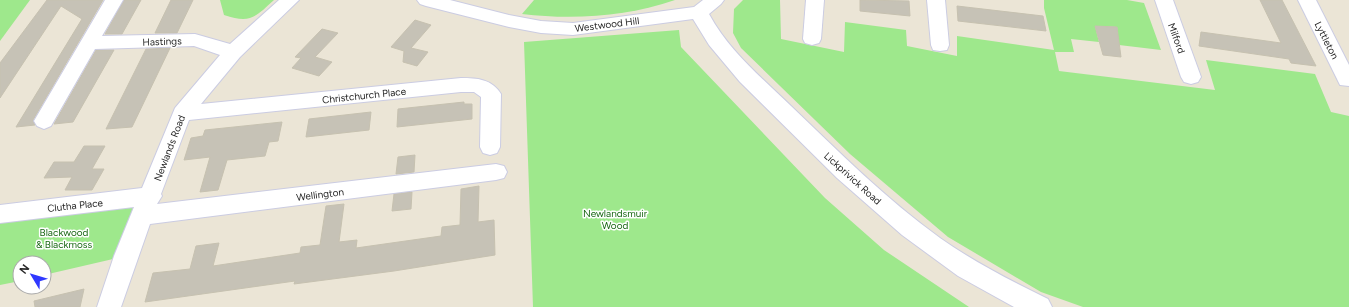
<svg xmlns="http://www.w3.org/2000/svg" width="1349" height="307" viewBox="0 0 1349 307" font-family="Figtree,sans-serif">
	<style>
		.green { fill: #9ee88c }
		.building { fill: #c6c2b6; stroke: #c6c1b0 }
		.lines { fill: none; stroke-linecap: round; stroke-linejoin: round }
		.street-casing { stroke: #cbcce2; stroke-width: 2 }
		.secondary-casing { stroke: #cbcce2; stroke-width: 2 }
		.street { fill: #fff; fill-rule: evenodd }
		.secondary { fill: #fff; fill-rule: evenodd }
		.labels { text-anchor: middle; stroke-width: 3; stroke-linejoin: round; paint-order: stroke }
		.street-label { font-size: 10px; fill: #272727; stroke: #fff }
		.park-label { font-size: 10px; fill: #186713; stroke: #fff }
	</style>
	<rect width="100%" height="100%" fill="#ebe5d6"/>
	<g class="green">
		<path d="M0,0H30L0,41Z"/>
		<path d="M220,0H274C255,17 251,24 224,15Z"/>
		<path d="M534,0H675C627,17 572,20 522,14Z"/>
		<path d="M743,0H780L781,39L844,52L845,22L906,30L907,46L957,56V36L1054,50L1044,8V0H1127L1144,3L1161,50L1119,45L1117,27L1095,26L1099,42L1071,39L1074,52H1055L1059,71L1215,90L1206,60L1315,74L1331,112L1349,116V307H1083L1041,292L948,237L850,154L741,48L733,33L734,9Z"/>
		<path d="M679,30L681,47L825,198L884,250L969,307H533L524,42Z"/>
		<path d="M151,196L126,256L44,275V263H20V281L0,285V213Z"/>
	</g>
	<g class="building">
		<path d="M47,0H103L33,120L35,125L16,127L82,19L61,6L0,98V63Z"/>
		<path d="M124,0H141L122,34H105Z"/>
		<path d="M171,0H193L177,33H155Z"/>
		<path d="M860,0L909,1L910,16L860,11Z"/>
		<path d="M1260,0H1282L1316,66L1291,63L1289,59L1199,46L1201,32L1281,43Z"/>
		<path d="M957,6L1043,16L1046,31L958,21Z"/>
		<path d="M415,20L431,25L411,48L428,52L417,66L403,62L404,51L391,47Z"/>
		<path d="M1095,26L1117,27L1121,57L1103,55Z"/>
		<path d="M322,29L338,33L315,57L332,62L319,76L292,68L301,58L295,57Z"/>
		<path d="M170,48L132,127L106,129L146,49Z"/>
		<path d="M96,50H114L73,122L54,124Z"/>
		<path d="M464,102V104H472V119L397,127L398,109Z"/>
		<path d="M371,112L369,130L306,137L309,119Z"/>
		<path d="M282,122L278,141L269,142L265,156L227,160L218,190L200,192L210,157L184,160L191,138L203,136L205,130Z"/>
		<path d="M84,146H105L92,169H104L92,190H65L72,177L44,178L54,162H74Z"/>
		<path d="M415,155L414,172L396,174L398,157Z"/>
		<path d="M479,186L478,222L494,220L495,255L394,271L294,284L295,281L145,302L153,273L190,269L196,246L219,243L213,266L300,253L301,247L320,245L326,206L344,204L339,242L357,240L356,248L441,236L442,227L460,225L461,189Z"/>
		<path d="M412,192L411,209L392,211L394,194Z"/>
		<path d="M84,289L80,307H35L34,301Z"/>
	</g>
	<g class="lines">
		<defs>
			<g id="street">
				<path d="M105,0H123L102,36L195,34L230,44L279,0H299L240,57L201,104L461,78C477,78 492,79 501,94L500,147L497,153L490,155L483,153L480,147L481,97L474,92H461L189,120L161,194L162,196L157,204L496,164L504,166L507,172L504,178L496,180L150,224L121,307H97L114,256L134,207L0,223V205L142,188L175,108L220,55L194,46L95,49L51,126L44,129L37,126L34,121Z"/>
				<path d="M806,0H824L821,39L819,43L812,45L805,43L803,39Z"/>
				<path d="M927,0H945L949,45L947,50L940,51L933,50L931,45Z"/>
				<path d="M1155,0H1173L1201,77L1198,82L1191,84L1184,82L1181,77Z"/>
				<path d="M1298,0H1316L1349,65V86L1340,85Z"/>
			</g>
			<path id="secondary" d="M417,0H450L509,15L541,21L573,23L694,7L703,0H724L721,4L709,14C729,51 761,77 791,106C839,152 886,199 940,238C974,262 1011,281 1048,299L1052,307H1014L958,276L902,235L837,178L740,82L709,45L693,19L573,35L541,33L509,27L426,6L420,4Z"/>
		</defs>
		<use href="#street" class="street-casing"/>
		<use href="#secondary" class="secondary-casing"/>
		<use href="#street" class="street"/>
		<use href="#secondary" class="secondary"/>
	</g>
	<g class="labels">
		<g class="street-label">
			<text transform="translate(607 24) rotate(-7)" y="4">Westwood Hill</text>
			<text transform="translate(1177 38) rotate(70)" y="4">Milford</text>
			<text transform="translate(1327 40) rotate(63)" y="4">Lyttleton</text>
			<text transform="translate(162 41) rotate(-2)" y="4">Hastings</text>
			<text transform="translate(364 95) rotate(-6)" y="4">Christchurch Place</text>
			<text transform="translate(169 148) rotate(-69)" y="4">Newlands Road</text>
			<text transform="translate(853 178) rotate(42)" y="4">Lickprivick Road</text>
			<text transform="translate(320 194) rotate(-7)" y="4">Wellington</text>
			<text transform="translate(75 205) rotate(-6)" y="4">Clutha Place</text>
		</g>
		<g class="park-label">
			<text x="615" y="217">Newlandsmuir<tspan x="615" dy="12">Wood</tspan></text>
			<text x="64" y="236">Blackwood<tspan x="64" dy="12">&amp; Blackmoss</tspan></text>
		</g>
	</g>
	<g transform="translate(32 275) rotate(308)"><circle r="19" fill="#ffffff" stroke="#a9a9a9"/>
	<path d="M0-3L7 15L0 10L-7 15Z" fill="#2f38ff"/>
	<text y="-6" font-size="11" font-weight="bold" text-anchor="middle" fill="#272727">N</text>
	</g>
</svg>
